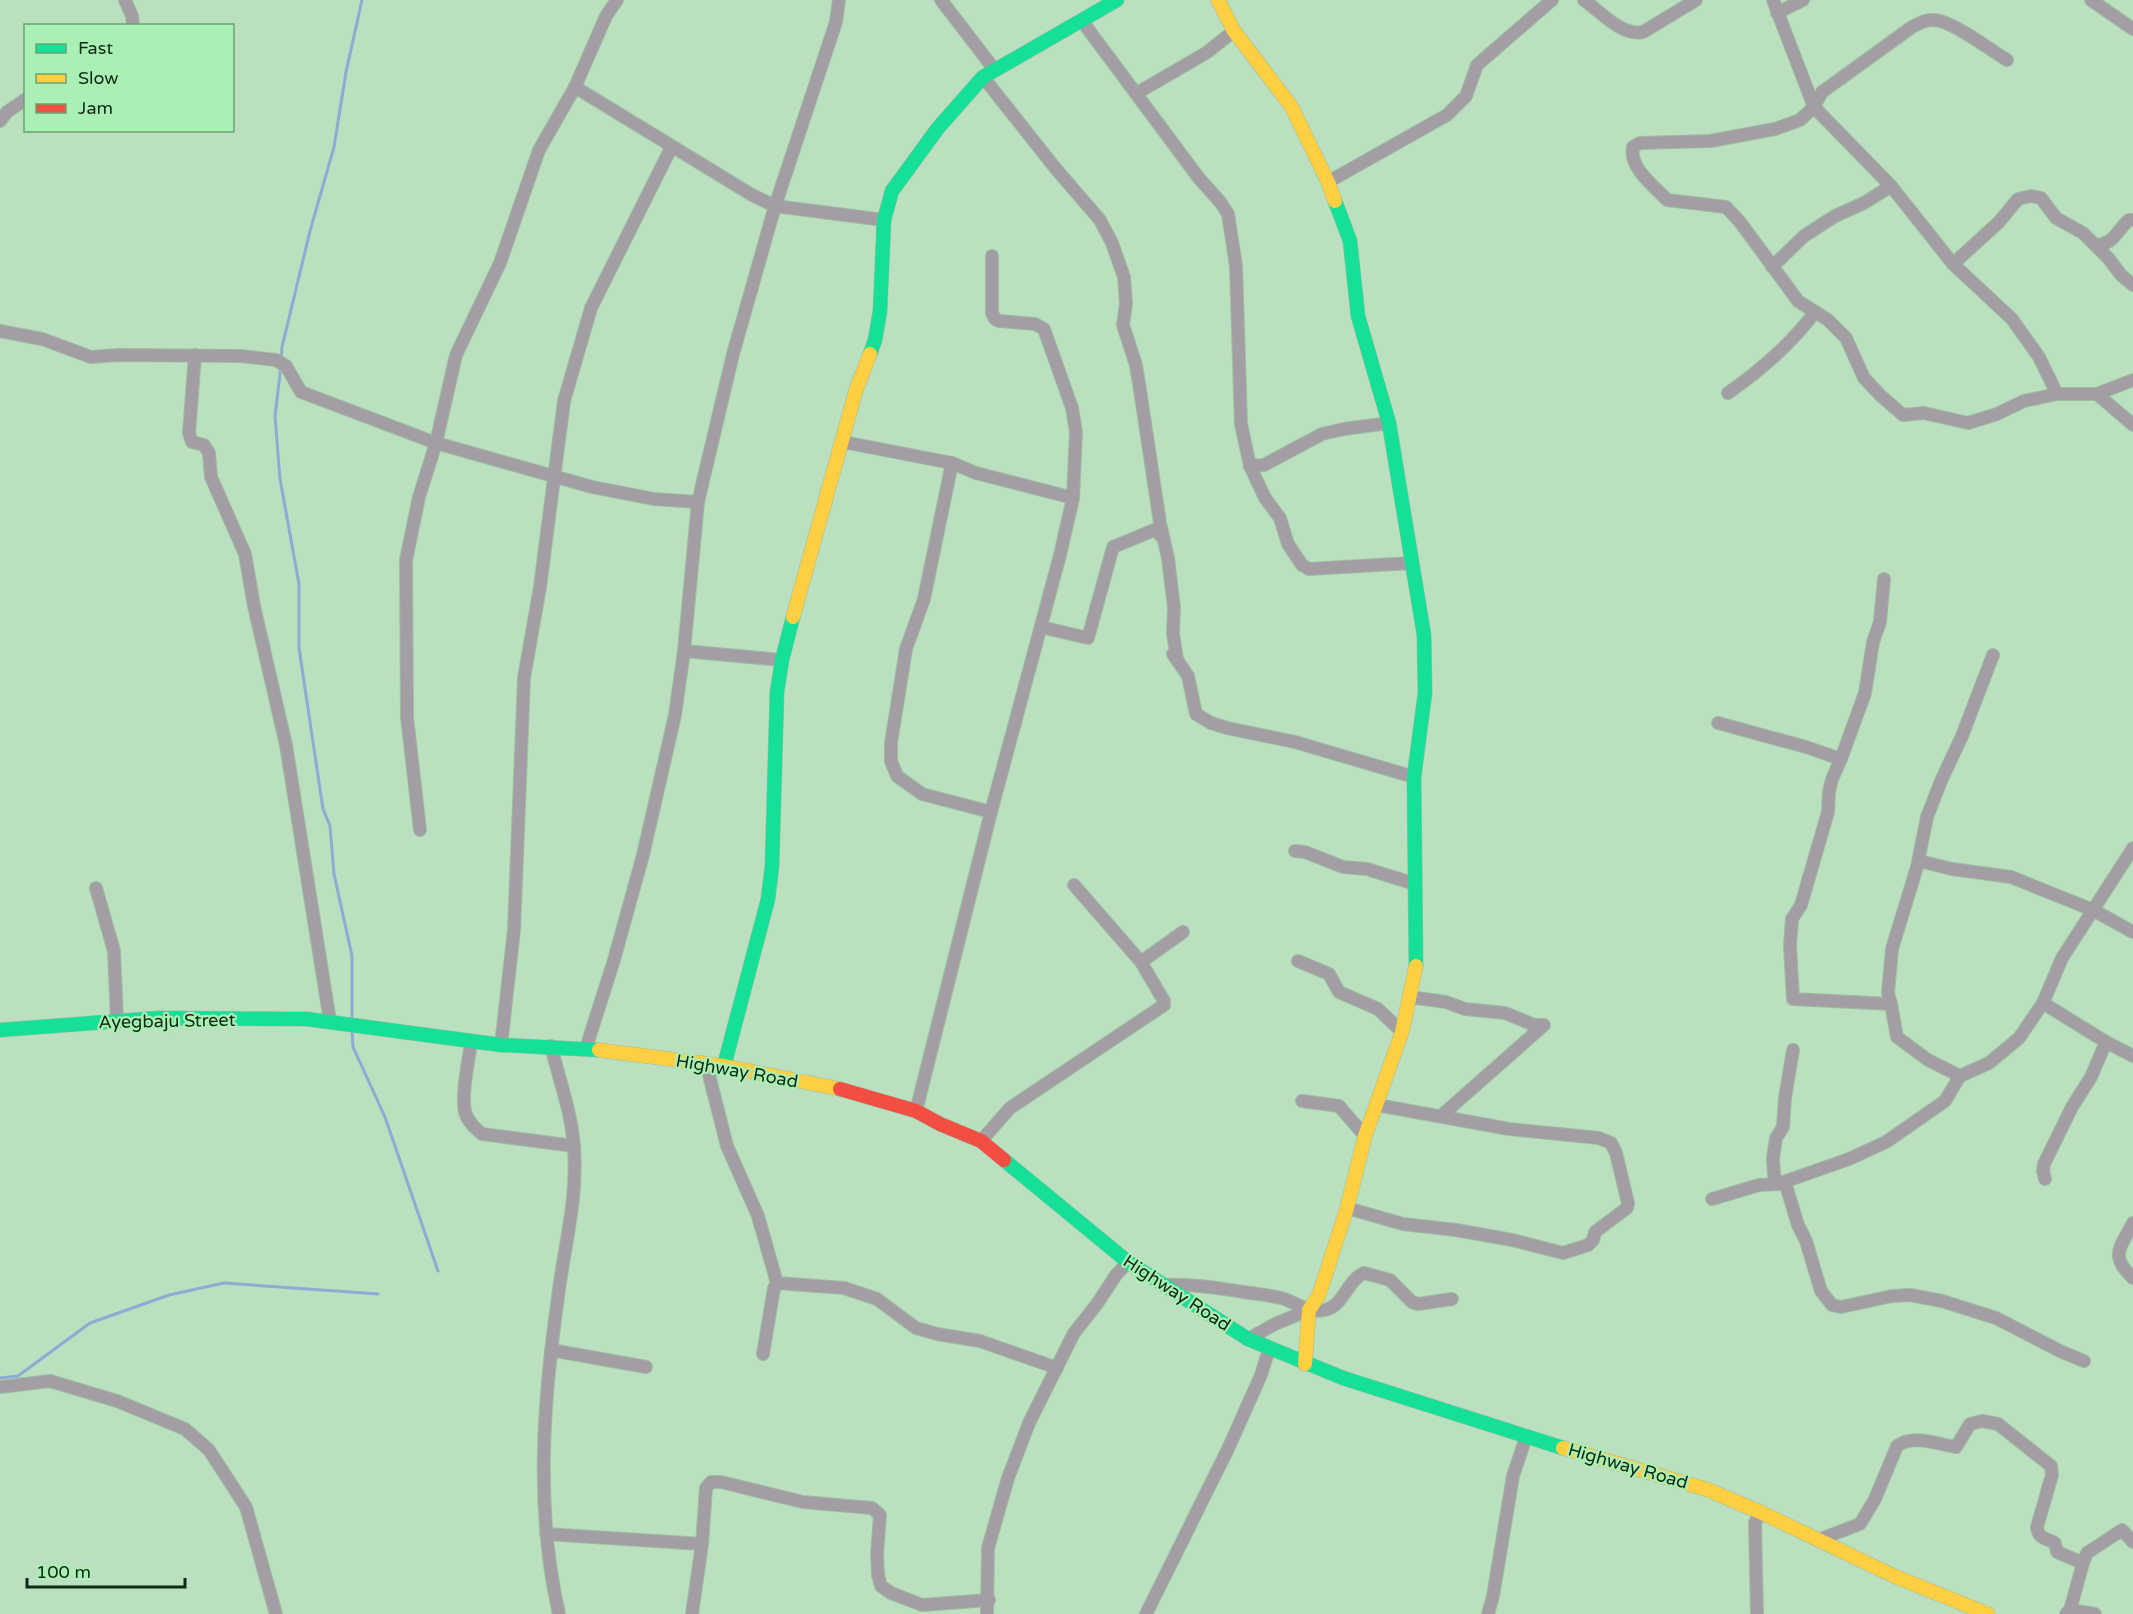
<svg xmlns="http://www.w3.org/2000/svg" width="2133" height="1614" viewBox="0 0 2133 1614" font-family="'Varela Round',sans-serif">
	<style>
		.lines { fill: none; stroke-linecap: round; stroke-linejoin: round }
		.stream { stroke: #8eabd3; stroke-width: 3 }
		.street-casing { stroke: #9ebca2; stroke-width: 14 }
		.fast-casing { stroke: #9ebca2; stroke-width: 15 }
		.slow-casing { stroke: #9ebca2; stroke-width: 15 }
		.jam-casing { stroke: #9ebca2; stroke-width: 15 }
		.street { stroke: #a39da4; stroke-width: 12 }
		.fast { stroke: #16e098; stroke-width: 14 }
		.slow { stroke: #ffcf43; stroke-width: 14 }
		.jam { stroke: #f24e42; stroke-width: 14 }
		.labels { text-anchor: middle; stroke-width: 4.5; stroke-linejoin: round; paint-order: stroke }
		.street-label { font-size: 18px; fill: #0d2a13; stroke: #aaf0b4 }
	</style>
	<rect width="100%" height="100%" fill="#bae0bf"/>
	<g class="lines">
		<g class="stream">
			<path d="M281,360L282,347L310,231L334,147L346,72L362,0"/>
			<path d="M281,366L275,416L280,479L299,584V648L323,809L330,826L334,874L352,956V1018"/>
			<path d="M352,1031L353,1047L385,1117L438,1271"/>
			<path d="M0,1378L18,1376L90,1323L169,1295L224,1283L378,1294"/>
		</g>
		<defs>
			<g id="street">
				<path d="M125,0L132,16L133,26"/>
				<path d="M941,0L994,69"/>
				<path d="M1584,0C1601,12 1621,36 1643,32L1696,0"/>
				<path d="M1773,0L1814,107L1891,186L1953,264L2012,319L2039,357L2057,394"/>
				<path d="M2091,0L2133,29"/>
				<path d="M1777,13L1803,0"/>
				<path d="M1082,21L1198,177L1221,203L1228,214L1236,266L1241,424L1250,466L1265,498L1280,518L1288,544L1302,565L1309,569L1412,563"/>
				<path d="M2007,60C1989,49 1959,26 1940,21C1929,18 1921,22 1912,27L1822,92L1814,107L1800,120L1775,129L1710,141L1640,143L1633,147C1629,168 1653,185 1667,200L1726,207L1740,222L1798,301L1828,320L1846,338L1864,378L1881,396L1903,415L1924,413L1968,423L1997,414L2024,401L2057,394H2097L2133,380"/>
				<path d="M983,77L1056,169L1100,220L1112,243L1124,277L1126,304L1123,325L1136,365L1140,390L1160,523L1168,558L1174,608L1173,633L1177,660"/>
				<path d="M575,87L752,195L775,206L884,220"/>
				<path d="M1137,93L1206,53L1234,31"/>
				<path d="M0,121L7,112L26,99"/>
				<path d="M1328,182L1447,115L1466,96L1477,65L1552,0"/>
				<path d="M2095,245C2114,245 2117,230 2129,220H2133"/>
				<path d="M1953,264L1999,222L2018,199L2031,196L2041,198L2056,218L2083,233L2109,259L2121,275L2133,285"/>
				<path d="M1772,267L1804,236L1835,216L1864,203L1891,186"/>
				<path d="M0,331L42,339L91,357L118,355L241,356L276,360L286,366L301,392L436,443L592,487L654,499L698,502"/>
				<path d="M195,355L189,433L192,442L204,445L209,453L211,477L245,554L254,606L286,745L330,1021"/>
				<path d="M1728,393C1761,370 1791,344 1815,312"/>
				<path d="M2097,394L2133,425"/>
				<path d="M843,442L952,463L976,473L1073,498"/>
				<path d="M952,463L924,599L906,649L891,743V761L897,776L922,794L991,812"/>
				<path d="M1250,466L1264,465L1322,434L1344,429L1389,423"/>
				<path d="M1041,627L1088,638L1113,547L1159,528L1160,535"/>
				<path d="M684,651L782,660"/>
				<path d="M1173,654L1188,676L1196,714L1211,723L1227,728L1295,742L1414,777"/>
				<path d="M1718,723L1806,747L1841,759L1832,779L1829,792L1828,812L1801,905L1792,919L1790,945L1793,999L1891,1004L1897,1037L1928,1060L1960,1076"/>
				<path d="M1841,759L1865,693L1873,642L1880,622L1884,579"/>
				<path d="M420,830L407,717L406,560L419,497L436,443L456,355L500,263L539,150L575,87L606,16L617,0"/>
				<path d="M1295,851L1305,852L1343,867L1367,869L1415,884"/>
				<path d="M1919,861L1952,869L2011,877L2093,910L2133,932"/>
				<path d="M96,888L114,951L117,1020"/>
				<path d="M1298,961L1329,974L1339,992L1378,1009L1402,1032"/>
				<path d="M1141,962L1183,932"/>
				<path d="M1410,997L1446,1002L1465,1009L1505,1013L1534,1025H1544L1441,1116"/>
				<path d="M2043,1003L2106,1042L2133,1056"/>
				<path d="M1891,1004L1888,993L1892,949L1917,867L1927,817L1941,781L1962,736L1993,655"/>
				<path d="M471,1041C469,1061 461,1092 465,1112C468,1122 475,1128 482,1134L574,1146"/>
				<path d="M501,1045L514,930L524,678L540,587L564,401L591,308L671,148"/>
				<path d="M551,1046C559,1079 572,1114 574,1148C578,1199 564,1247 558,1297C543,1403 535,1509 559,1614"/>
				<path d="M586,1048L614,960L643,855L675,715L684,651L698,502L733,354L775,206L836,22L839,0"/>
				<path d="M706,1063L727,1146L758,1216L777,1283L774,1288L763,1354"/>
				<path d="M1302,1101L1339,1106L1365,1136"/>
				<path d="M916,1111L991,812L1060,555L1073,498L1076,432L1072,408L1044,329L1035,324L999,321L995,319L992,313V256"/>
				<path d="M981,1141L1010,1108L1164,1005V1001L1141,962L1074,885"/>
				<path d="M2045,1179L2043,1171L2044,1164L2072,1107L2091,1077L2106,1042"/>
				<path d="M1785,1182L1798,1225L1806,1241L1821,1291L1832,1305L1841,1307L1892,1296L1910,1295L1942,1301L1996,1318L2062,1352L2084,1361"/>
				<path d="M1778,1184L1774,1175L1773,1158L1776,1138L1783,1127L1785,1098L1793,1050"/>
				<path d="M1712,1199L1759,1185L1778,1184L1849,1159L1886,1142L1945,1101L1960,1076L1989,1063L2019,1038L2043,1003L2062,958L2133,848"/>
				<path d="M1347,1208L1403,1224L1456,1230L1512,1240L1563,1253L1588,1245L1593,1240L1595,1232L1627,1208L1628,1203L1616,1153L1611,1143L1599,1138L1509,1129L1377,1105"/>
				<path d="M2133,1223C2120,1248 2109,1256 2133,1278"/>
				<path d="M777,1283L844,1288L877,1299L916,1328L937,1334L980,1341L1057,1368"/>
				<path d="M1166,1285C1193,1284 1217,1288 1244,1292C1256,1294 1269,1295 1281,1298C1296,1302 1308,1314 1325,1310C1344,1306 1347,1280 1364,1273L1390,1280L1412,1302L1418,1304L1452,1299"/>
				<path d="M1248,1339L1275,1324L1309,1310"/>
				<path d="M551,1350L646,1367"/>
				<path d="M0,1387L50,1381L117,1401L185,1429L209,1450L246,1507L276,1614"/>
				<path d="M546,1534L702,1544"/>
				<path d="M1818,1540L1860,1524L1875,1499L1897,1446C1913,1434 1937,1444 1956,1447L1970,1424L1982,1421L1998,1424L2051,1466L2052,1475L2037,1527C2038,1539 2046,1538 2055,1543L2057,1552L2083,1563L2070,1610L2066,1614"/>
				<path d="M2083,1563L2087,1553L2122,1530L2133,1542"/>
				<path d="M2070,1610L2095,1614"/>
				<path d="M692,1614L702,1544L706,1488L711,1482H721L803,1502L872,1508L880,1515L877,1554L878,1575L881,1586L891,1593L922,1605L989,1600"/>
				<path d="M987,1614L988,1548L1008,1478L1029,1423L1074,1333L1097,1304L1116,1275L1128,1262"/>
				<path d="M1146,1614L1228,1449L1261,1375L1269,1349"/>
				<path d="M1488,1614L1493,1596L1513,1476L1526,1437"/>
				<path d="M1757,1614L1755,1523L1760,1512"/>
			</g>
			<g id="fast">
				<path d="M1335,201L1350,241L1358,316L1389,423L1424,635L1425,693L1414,777L1416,966"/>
				<path d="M870,354L875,340L880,311L884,220L892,191L938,128L983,77L1117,0"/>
				<path d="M0,1030L159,1018L307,1019L501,1045L599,1050"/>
				<path d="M724,1066L768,899L772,866L777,692L782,660L793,617"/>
				<path d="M1004,1160L1128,1262L1248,1339L1343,1378L1563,1448"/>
			</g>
			<g id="slow">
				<path d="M1218,0L1234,31L1291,106L1328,182L1335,201"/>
				<path d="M793,617L856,390L870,354"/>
				<path d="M599,1050L724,1066L840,1089"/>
				<path d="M1305,1364L1309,1310L1319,1295L1347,1208L1365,1136L1402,1032L1416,966"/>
				<path d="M1563,1448L1706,1489L1760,1512L1894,1576L1988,1614"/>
			</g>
			<path id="jam" d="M840,1089L916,1111L940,1124L981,1141L1004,1160"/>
		</defs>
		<use href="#street" class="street-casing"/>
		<use href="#fast" class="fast-casing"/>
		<use href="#slow" class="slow-casing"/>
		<use href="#jam" class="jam-casing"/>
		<use href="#street" class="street"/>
		<use href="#fast" class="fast"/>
		<use href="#slow" class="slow"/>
		<use href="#jam" class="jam"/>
	</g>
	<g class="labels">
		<g class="street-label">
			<text transform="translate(167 1021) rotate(-1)" y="6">Ayegbaju Street</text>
			<text transform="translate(737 1071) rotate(10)" y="6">Highway Road</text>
			<text transform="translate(1177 1293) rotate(33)" y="6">Highway Road</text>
			<text transform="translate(1628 1466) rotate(16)" y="6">Highway Road</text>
		</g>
	</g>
	<rect x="24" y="24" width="210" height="108" fill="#aaf0b4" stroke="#6ba174" stroke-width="1.5"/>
	<rect x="36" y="44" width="30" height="9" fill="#16e098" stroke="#6ba174" stroke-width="1.5"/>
	<text x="78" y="54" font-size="18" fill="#0d2a13">Fast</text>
	<rect x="36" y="74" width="30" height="9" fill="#ffcf43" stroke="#6ba174" stroke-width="1.5"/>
	<text x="78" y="84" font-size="18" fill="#0d2a13">Slow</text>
	<rect x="36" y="104" width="30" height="9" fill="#f24e42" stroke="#6ba174" stroke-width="1.5"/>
	<text x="78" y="114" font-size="18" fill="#0d2a13">Jam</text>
	<path d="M27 1578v9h158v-9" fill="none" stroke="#0d2a13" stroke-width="3"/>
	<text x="36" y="1578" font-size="18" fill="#0d2a13" stroke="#aaf0b4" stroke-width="4.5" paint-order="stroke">100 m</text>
</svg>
